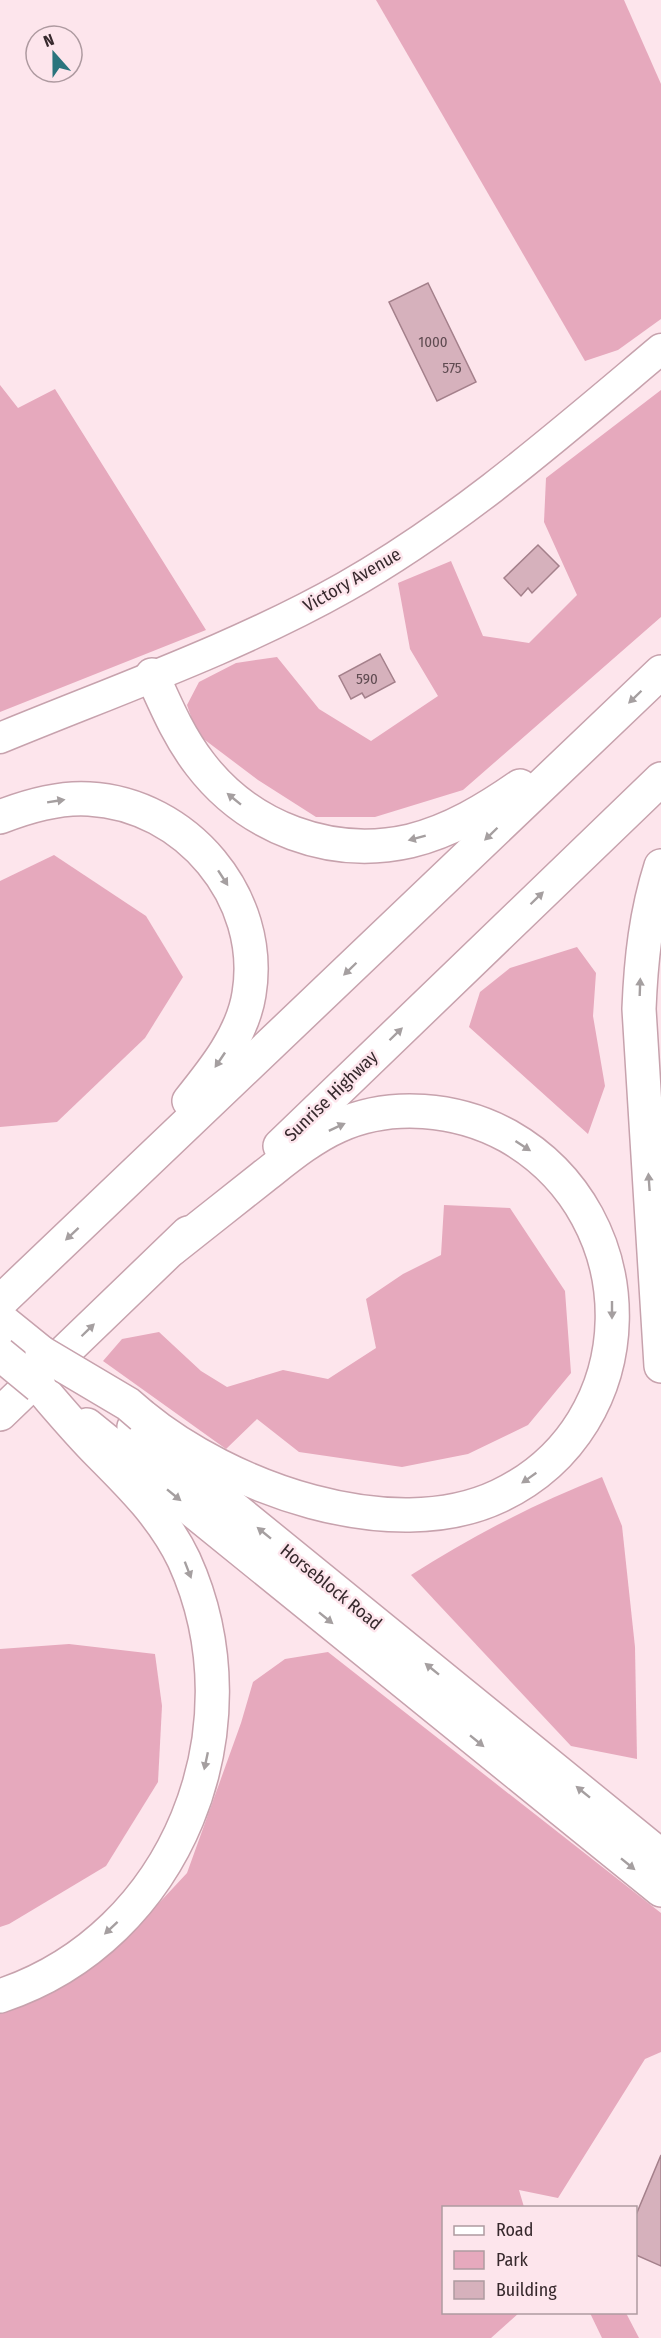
<svg xmlns="http://www.w3.org/2000/svg" width="661" height="2338" viewBox="0 0 661 2338" font-family="'Fira Sans Condensed',sans-serif">
	<style>
		.green { fill: #e6a9bd }
		.building { fill: #d6b1bc; stroke: #a4808b; stroke-width: 1.5 }
		.lines { fill: none; stroke-linecap: round; stroke-linejoin: round }
		.secondary-casing { stroke: #c7a2ad; stroke-width: 33 }
		.primary-casing { stroke: #c7a2ad; stroke-width: 36 }
		.highway-casing { stroke: #c7a2ad; stroke-width: 36 }
		.secondary { stroke: #fff; stroke-width: 30 }
		.primary { stroke: #fff; stroke-width: 33 }
		.highway { stroke: #fff; stroke-width: 33 }
		.primary-bridge-casing { stroke: #c7a2ad; stroke-width: 36; stroke-linecap: butt }
		.highway-bridge-casing { stroke: #c7a2ad; stroke-width: 36; stroke-linecap: butt }
		.primary-bridge { stroke: #fff; stroke-width: 33 }
		.highway-bridge { stroke: #fff; stroke-width: 33 }
		.oneway { fill: #a59fa0 }
		.labels { text-anchor: middle; stroke-width: 5; stroke-linejoin: round; paint-order: stroke }
		.number-label { font-size: 15px; fill: #5f4b51 }
		.street-label { font-size: 18px; fill: #37292d; stroke: #fde5ec }
	</style>
	<rect width="100%" height="100%" fill="#fde5ec"/>
	<g class="green">
		<path d="M376,0H624L661,84V319L618,350L585,361Z"/>
		<path d="M0,385L18,408L55,389L206,630L0,712Z"/>
		<path d="M661,390V617L463,790L375,817H316L258,780L197,734L187,705L199,682L236,663L277,657L319,709L371,741L438,696L410,649L398,583L451,561L483,636L529,643L577,595L544,522L546,478Z"/>
		<path d="M54,855L146,916L183,977L145,1038L57,1122L0,1127V881Z"/>
		<path d="M577,947L596,973L593,1016L605,1086L588,1134L469,1027L480,992L510,968Z"/>
		<path d="M444,1205L510,1208L565,1291L571,1373L528,1425L468,1454L402,1467L299,1452L257,1419L226,1449L103,1361L122,1339L159,1332L201,1371L227,1387L283,1370L328,1379L376,1348L366,1299L403,1274L441,1255Z"/>
		<path d="M602,1477L622,1526L635,1647L637,1759L571,1746L411,1575C472,1536 534,1504 602,1477Z"/>
		<path d="M69,1644L155,1654L162,1706L158,1782L106,1866L9,1924L0,1927V1649Z"/>
		<path d="M328,1652L661,1913V2052L645,2059L558,2198L519,2190L524,2207L444,2208V2312L519,2313L491,2338H0V2010L46,1993L117,1948L187,1873L241,1723L253,1682L285,1659Z"/>
		<path d="M590,2313H626L639,2338H602Z"/>
	</g>
	<g class="building">
		<path d="M428,283L476,382L437,401L389,302Z"/>
		<path d="M538,545L559,566L532,593L528,588L521,596L504,578Z"/>
		<path d="M380,654L395,682L365,698L362,693L351,699L339,676Z"/>
		<path d="M661,2155V2266L636,2255V2215Z"/>
	</g>
	<g class="lines">
		<defs>
			<path id="secondary" d="M0,738C114,691 239,647 345,587C460,522 561,433 661,349"/>
			<g id="primary">
				<path d="M0,1319L42,1353"/>
				<path d="M87,1425L661,1890"/>
				<path d="M134,1427L661,1856"/>
			</g>
			<g id="highway">
				<path d="M152,675C166,706 179,737 200,764C249,828 331,859 410,841C451,831 487,809 520,786"/>
				<path d="M0,817C28,806 58,797 89,799C186,804 265,897 249,994C243,1034 214,1070 189,1101"/>
				<path d="M661,866C646,913 641,959 639,1009L661,1366"/>
				<path d="M280,1146L661,779"/>
				<path d="M0,1302L661,672"/>
				<path d="M0,1414L188,1233"/>
				<path d="M142,1416C228,1487 391,1547 499,1496C648,1425 649,1216 508,1136C457,1108 391,1102 338,1126C311,1138 286,1159 263,1177C233,1201 202,1225 172,1249"/>
				<path d="M0,1996C178,1937 260,1727 184,1560C164,1518 132,1486 100,1454C78,1432 59,1409 39,1386"/>
			</g>
		</defs>
		<use href="#secondary" class="secondary-casing"/>
		<use href="#primary" class="primary-casing"/>
		<use href="#highway" class="highway-casing"/>
		<use href="#secondary" class="secondary"/>
		<use href="#primary" class="primary"/>
		<use href="#highway" class="highway"/>
		<defs>
			<path id="primary-bridge" d="M0,1354L39,1386"/>
			<path id="highway-bridge" d="M42,1353L128,1404L142,1416"/>
		</defs>
		<use href="#primary-bridge" class="primary-bridge-casing"/>
		<use href="#highway-bridge" class="highway-bridge-casing"/>
		<use href="#primary-bridge" class="primary-bridge"/>
		<use href="#highway-bridge" class="highway-bridge"/>
	</g>
	<defs><path id="oneway-solid" d="M-6-.8H1V-3.2L6.5 0L1 3.2V.8H-6Z" transform="scale(1.5)"/></defs>
	<g class="oneway">
		<use href="#oneway-solid" transform="translate(635 697) rotate(136)"/>
		<use href="#oneway-solid" transform="translate(234 799) rotate(-141)"/>
		<use href="#oneway-solid" transform="translate(56 801) rotate(-9)"/>
		<use href="#oneway-solid" transform="translate(491 834) rotate(136)"/>
		<use href="#oneway-solid" transform="translate(417 838) rotate(165)"/>
		<use href="#oneway-solid" transform="translate(223 878) rotate(57)"/>
		<use href="#oneway-solid" transform="translate(537 898) rotate(-44)"/>
		<use href="#oneway-solid" transform="translate(350 969) rotate(136)"/>
		<use href="#oneway-solid" transform="translate(640 987) rotate(-88)"/>
		<use href="#oneway-solid" transform="translate(396 1034) rotate(-44)"/>
		<use href="#oneway-solid" transform="translate(220 1060) rotate(124)"/>
		<use href="#oneway-solid" transform="translate(337 1127) rotate(-25)"/>
		<use href="#oneway-solid" transform="translate(523 1146) rotate(33)"/>
		<use href="#oneway-solid" transform="translate(649 1182) rotate(-94)"/>
		<use href="#oneway-solid" transform="translate(72 1234) rotate(137)"/>
		<use href="#oneway-solid" transform="translate(612 1310) rotate(90)"/>
		<use href="#oneway-solid" transform="translate(88 1330) rotate(-44)"/>
		<use href="#oneway-solid" transform="translate(529 1478) rotate(145)"/>
		<use href="#oneway-solid" transform="translate(174 1495) rotate(39)"/>
		<use href="#oneway-solid" transform="translate(264 1533) rotate(-141)"/>
		<use href="#oneway-solid" transform="translate(188 1570) rotate(69)"/>
		<use href="#oneway-solid" transform="translate(326 1618) rotate(39)"/>
		<use href="#oneway-solid" transform="translate(432 1669) rotate(-141)"/>
		<use href="#oneway-solid" transform="translate(477 1741) rotate(39)"/>
		<use href="#oneway-solid" transform="translate(206 1761) rotate(102)"/>
		<use href="#oneway-solid" transform="translate(583 1792) rotate(-141)"/>
		<use href="#oneway-solid" transform="translate(628 1864) rotate(39)"/>
		<use href="#oneway-solid" transform="translate(111 1928) rotate(137)"/>
	</g>
	<g class="labels">
		<g class="number-label">
			<text x="433" y="347">1000</text>
			<text x="452" y="373">575</text>
			<text x="367" y="684">590</text>
		</g>
		<g class="street-label">
			<text transform="translate(352 580) rotate(-30)" y="6">Victory Avenue</text>
			<text transform="translate(331 1096) rotate(-44)" y="6">Sunrise Highway</text>
			<text transform="translate(331 1587) rotate(39)" y="6">Horseblock Road</text>
		</g>
	</g>
	<rect x="442" y="2206" width="195" height="108" fill="#fde5ec" stroke="#ae9aa0" stroke-width="1.5"/>
	<rect x="454" y="2226" width="30" height="9" fill="#ffffff" stroke="#ae9aa0" stroke-width="1.5"/>
	<text x="496" y="2236" font-size="18" fill="#37292d">Road</text>
	<rect x="454" y="2251" width="30" height="18" fill="#e6a9bd" stroke="#ae9aa0" stroke-width="1.5"/>
	<text x="496" y="2266" font-size="18" fill="#37292d">Park</text>
	<rect x="454" y="2281" width="30" height="18" fill="#d6b1bc" stroke="#ae9aa0" stroke-width="1.5"/>
	<text x="496" y="2296" font-size="18" fill="#37292d">Building</text>
	<g transform="translate(54 54) rotate(339)"><circle r="28" fill="#fde5ec" stroke="#ae9aa0" stroke-width="1.5"/>
	<path d="M0-4.5L10 22L0 15L-10 22Z" fill="#2b747d"/>
	<text y="-9" font-size="16" font-weight="bold" text-anchor="middle" fill="#37292d">N</text>
	</g>
</svg>
